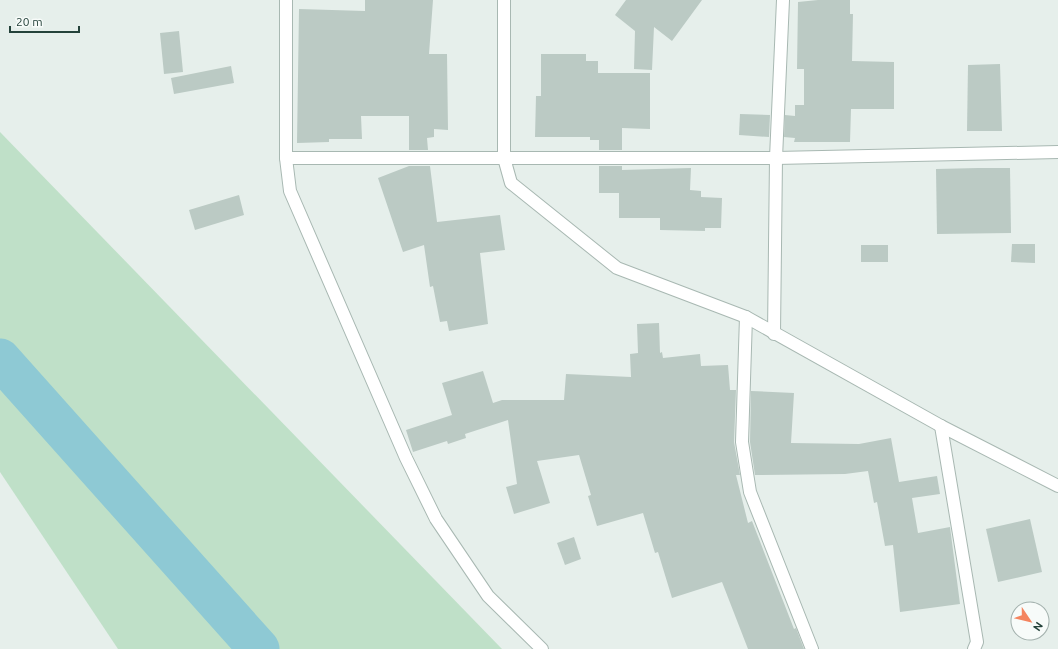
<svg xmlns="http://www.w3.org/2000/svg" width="1058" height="649" viewBox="0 0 1058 649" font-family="Ubuntu,sans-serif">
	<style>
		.green { fill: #bfe0c8 }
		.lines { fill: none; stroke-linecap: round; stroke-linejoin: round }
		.river { stroke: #8ec9d4; stroke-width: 41 }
		.building { fill: #bbcac4 }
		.minor-casing { stroke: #a8b8b2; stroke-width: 14 }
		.minor { stroke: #fff; stroke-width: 12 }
	</style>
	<rect width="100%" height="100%" fill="#e6efeb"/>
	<path class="green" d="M0,132L502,649H118L0,472Z"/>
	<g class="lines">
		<path class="river" d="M0,359L259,649"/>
	</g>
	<g class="building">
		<path d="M365,0H433L429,54H447L448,130L434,129V137L427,138L428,150H409V116H361L362,139H329V142L297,143L299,9L365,11Z"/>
		<path d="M626,0H702L672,41L654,27L652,70L634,69L635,31L615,15Z"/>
		<path d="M818,0H850V14H853L852,61L894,62V109H851L850,142H794L795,138L784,137L785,115L795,116V105H804V69H797L798,2Z"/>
		<path d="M179,31L183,72L164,74L160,33Z"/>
		<path d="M541,54H586V61H598V73H650V129L622,128V150H599V140H590V137H535L536,96H541Z"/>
		<path d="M1000,64L1002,131H967L968,65Z"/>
		<path d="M231,66L234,83L174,94L171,78Z"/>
		<path d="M740,114L770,115L769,137L739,135Z"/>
		<path d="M409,166H430L437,222L500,215L505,250L480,253L488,324L449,331L447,321L440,322L433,286L430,287L424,245L403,252L378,178Z"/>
		<path d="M599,166H622V170L691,168L690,190L701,191V197L722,198L721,228H705V231L660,230V218H619V193H599Z"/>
		<path d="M978,168H1010L1011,233L937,234L936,169Z"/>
		<path d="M239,195L244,215L195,230L189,210Z"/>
		<path d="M1012,244H1035V263L1011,262Z"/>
		<rect x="861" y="245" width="27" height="17"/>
		<path d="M659,323L660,353L662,352L663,358L700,354L701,366L728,365L730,390H736L734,442L740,475H736L748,523L752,521L794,629L796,628L804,649H748L722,582L672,598L658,552L655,553L643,513L597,526L588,496L591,495L579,455L537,461L550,503L514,514L506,487L517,484L508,420L465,434L466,438L448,444L447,441L413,452L406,430L452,415L442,383L483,371L493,403L502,400H564L566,374L631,377L630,354L638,353L637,324Z"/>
		<path d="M751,391L794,393L791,443L859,444L891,438L899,482L937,476L940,494L912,498L918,533L950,527L960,604L900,612L893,545L885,546L877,502L874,503L868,471L845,474L755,475L750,442Z"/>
		<path d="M1030,519L1042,572L998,582L986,529Z"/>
		<path d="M574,537L581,559L565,565L557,543Z"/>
	</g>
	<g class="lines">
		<defs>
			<g id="minor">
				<path d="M286,0V158L290,191L406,458L436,519L488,596L542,649"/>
				<path d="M504,0V158L511,183L617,268L746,317L941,426L1058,486"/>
				<path d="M286,158H776L1058,152"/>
				<path d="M746,317L742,442L750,492L812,649"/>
				<path d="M774,334L776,158L783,0"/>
				<path d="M941,426L977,642L974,649"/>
			</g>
		</defs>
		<use href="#minor" class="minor-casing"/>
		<use href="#minor" class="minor"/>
	</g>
	<g transform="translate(1030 621) rotate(125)"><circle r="19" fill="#f7fbf9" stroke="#a3b1ad"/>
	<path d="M0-3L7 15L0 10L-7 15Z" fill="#f4845f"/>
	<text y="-6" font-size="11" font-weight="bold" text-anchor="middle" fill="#24423a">N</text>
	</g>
	<path d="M10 26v6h69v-6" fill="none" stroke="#24423a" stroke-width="2"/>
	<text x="16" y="26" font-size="12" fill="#24423a" stroke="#f7fbf9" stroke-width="3" paint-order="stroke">20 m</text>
</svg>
